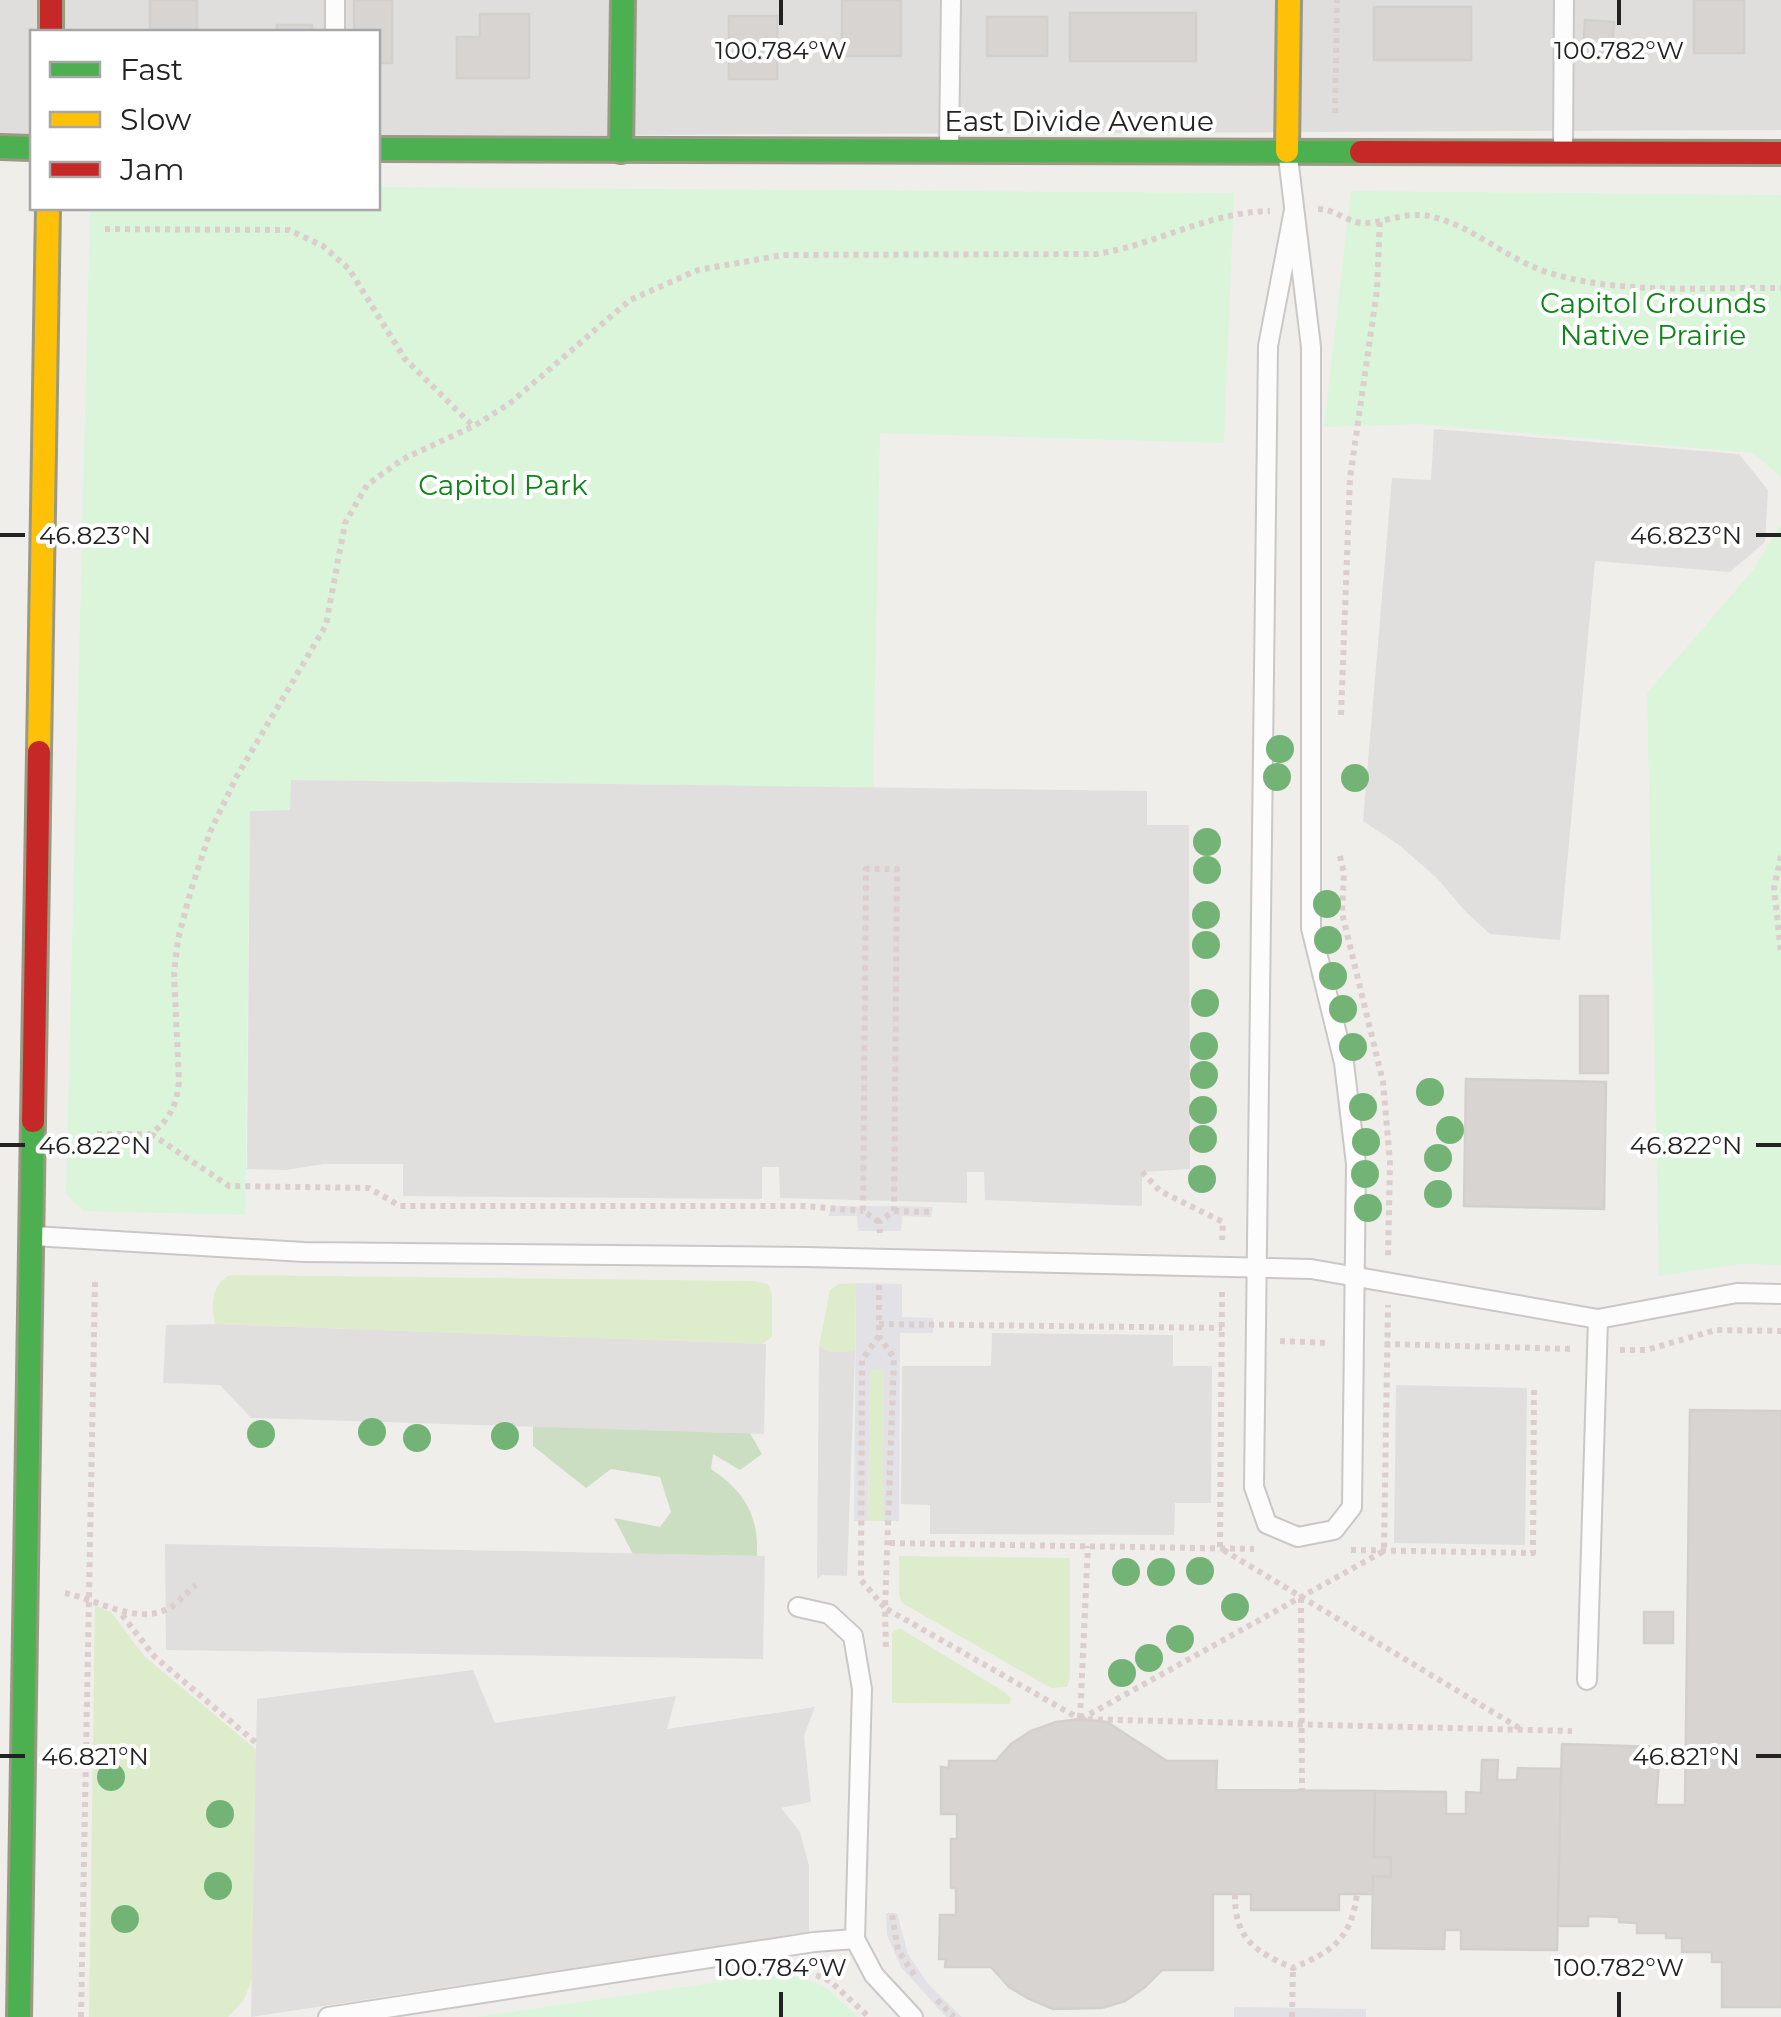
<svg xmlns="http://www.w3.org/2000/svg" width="1781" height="2017" viewBox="0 0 1781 2017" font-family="Montserrat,sans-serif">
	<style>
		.residential { fill: #dfdedc }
		.grass { fill: #ddeccb }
		.forest { fill: #cbdec1 }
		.park { fill: #daf5da }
		.parking { fill: #e0dfde }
		.plaza { fill: #e2e1e5 }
		.building { fill: #d7d4d2; stroke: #d3d0cc; stroke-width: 2.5 }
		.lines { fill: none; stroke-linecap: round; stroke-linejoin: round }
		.lane-casing { stroke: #c9c8c7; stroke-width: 22 }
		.fast-casing { stroke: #999a82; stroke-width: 28 }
		.slow-casing { stroke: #999a82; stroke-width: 28 }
		.jam-casing { stroke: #999a82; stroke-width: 28 }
		.path { stroke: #dccecd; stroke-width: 6; stroke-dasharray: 5 5; stroke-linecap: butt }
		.lane { stroke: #fdfcfc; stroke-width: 18 }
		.fast { stroke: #4caf50; stroke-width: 22 }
		.slow { stroke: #ffc107; stroke-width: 22 }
		.jam { stroke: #c62828; stroke-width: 22 }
		.tree { fill: #73b476 }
		.ticks { fill: none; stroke: #222; stroke-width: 4 }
		.labels { text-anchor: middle; stroke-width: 8; stroke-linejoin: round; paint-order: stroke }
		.street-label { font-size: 28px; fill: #222; stroke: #fff }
		.park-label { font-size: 28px; fill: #0c8416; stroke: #fff }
		.ticks-label { font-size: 25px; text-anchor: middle; fill: #222; stroke: #fff; stroke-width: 8; stroke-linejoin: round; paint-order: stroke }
	</style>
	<rect width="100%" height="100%" fill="#f0eeeb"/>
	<path class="residential" d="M0,0H1781V130L378,136V32H32V137H0Z"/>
	<g class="grass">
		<path d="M230,1275L753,1281L768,1284L772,1294V1337L762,1344L215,1324C211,1306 211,1284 230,1275Z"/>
		<path d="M856,1283L855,1351L829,1352L819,1346L830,1290L839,1284Z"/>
		<path d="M870,1369H885L884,1521H868Z"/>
		<path d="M899,1556L1070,1558V1678L1067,1687L1051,1688L902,1603L899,1594Z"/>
		<path d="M95,1606L111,1612L144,1656L257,1750L252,1979L244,2000L228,2017H89Z"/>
		<path d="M901,1629L1003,1691L1011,1698L1010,1704L892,1703V1635L894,1630Z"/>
	</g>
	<path class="forest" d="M533,1426L750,1433L762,1454L740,1470L713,1454L711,1469C744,1491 759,1515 757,1556L633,1554L614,1518L660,1527L671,1512L660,1477L611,1469L586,1488L533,1446Z"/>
	<g class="park">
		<path d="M378,187L1234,193L1224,443L880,433L873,788L291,780V810L250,811L245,1215L83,1211L66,1194L90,208H378Z"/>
		<path d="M1351,191L1781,195V477L1753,453L1420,424L1324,427Z"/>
		<path d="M1781,524V1265L1740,1264L1659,1276L1647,693L1753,570Z"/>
		<path d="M782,1973L823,1985L858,2017H476Z"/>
	</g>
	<g class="parking">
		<path d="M1434,429L1739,454L1768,490L1765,542L1730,572L1595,561L1560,940L1490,934L1465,911L1436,877L1399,845L1363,821L1392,478L1431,480Z"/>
		<path d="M291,780L1147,791V825H1189L1190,1169L1142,1172V1206L985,1200L984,1172H967V1203L780,1198L779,1167H762V1199L403,1196V1164H324L286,1170L247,1169L250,811L290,810Z"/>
		<path d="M215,1324L766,1344L764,1434L251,1418L220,1385L163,1383L166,1325Z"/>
		<path d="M992,1333L1173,1335V1366H1212L1211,1503H1175L1174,1535L930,1534V1505L901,1504L902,1366H991Z"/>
		<path d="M819,1346L829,1352L855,1351L847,1576L822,1575L817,1579Z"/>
		<path d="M1396,1385L1527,1388L1525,1545L1394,1543Z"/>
		<path d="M165,1544L765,1556L763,1659L166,1650Z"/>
		<path d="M473,1670L495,1723L676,1696L667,1729L815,1707L804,1736L811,1802L781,1808L800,1832L809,1866V1932L251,2017L257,1699Z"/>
	</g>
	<g class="plaza">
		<path d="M833,1206H902L933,1207L931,1217L902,1216L901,1231H858L857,1216H828Z"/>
		<path d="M856,1283L902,1284V1317L933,1318V1333H900L899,1521H884V1369H870L868,1521H854Z"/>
		<path d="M886,1913H897L908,1954L928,1984L962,2017H946L901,1967L887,1935Z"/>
		<path d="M1234,2007L1366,2009V2017H1234Z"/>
	</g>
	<g class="building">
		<rect x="150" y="0" width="47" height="32"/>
		<path d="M354,0H392V63H378V32H354Z"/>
		<rect x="842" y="0" width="59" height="56"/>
		<rect x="1694" y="0" width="50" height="53"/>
		<rect x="1374" y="7" width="97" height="53"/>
		<rect x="1070" y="13" width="126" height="48"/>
		<path d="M480,14H529V78H457V37H480Z"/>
		<rect x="729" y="16" width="48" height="63"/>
		<rect x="987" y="17" width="60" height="39"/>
		<path d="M1585,20L1614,22L1611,59L1583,56Z"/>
		<rect x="277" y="25" width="35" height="7"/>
		<rect x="1580" y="996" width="28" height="77"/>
		<path d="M1466,1079L1606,1082L1604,1209L1464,1206Z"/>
		<path d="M1690,1410L1781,1411V2007H1722V1962H1712V1952H1682V1938H1666V1933H1637V1923L1619,1922V1917L1588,1916V1926H1557L1562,1744L1660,1747L1656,1805H1685Z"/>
		<rect x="1644" y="1612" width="29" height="31"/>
		<path d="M1080,1719L1107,1722L1167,1761H1217L1216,1790L1375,1791L1374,1857H1391V1877L1373,1876V1894H1339V1910H1251V1894H1213V1970H1162L1145,1987L1125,2001L1102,2008L1053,2009L1029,1999L1009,1987L991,1967H945L946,1959H939L940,1915H956V1888H951V1839H957V1814H941V1767L949,1768V1761H996L1011,1744L1031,1731L1056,1722Z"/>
		<path d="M1482,1760H1498L1497,1780H1517L1518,1768L1561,1769L1557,1950L1461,1949V1930H1445L1444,1949L1372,1948L1373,1876L1391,1877V1857H1374L1375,1791L1446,1792V1814H1466V1792L1481,1793Z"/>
	</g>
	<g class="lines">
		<defs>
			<g id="lane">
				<path d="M335,32V0"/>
				<path d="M949,149L951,0"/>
				<path d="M1563,149L1564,0"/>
				<path d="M1288,157L1311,347V928L1344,1063L1356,1164L1352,1507L1334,1530L1298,1537L1267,1524L1254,1487L1268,346L1294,210"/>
				<path d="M33,1236L304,1252L805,1257L1311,1269L1598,1319L1737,1293L1781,1294"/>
				<path d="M798,1607L829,1614L853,1636L862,1689L855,1939"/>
				<path d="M1587,1680L1598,1319"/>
				<path d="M328,2017L814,1942L855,1939L874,1975L913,2017"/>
			</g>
			<g id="fast">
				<path d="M0,147L32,148"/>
				<path d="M378,149L1361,152"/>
				<path d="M621,151L623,0"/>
				<path d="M19,2017L33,1121"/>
			</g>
			<g id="slow">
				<path d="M1287,151L1289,0"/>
				<path d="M39,752L48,208"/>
			</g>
			<g id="jam">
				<path d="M51,0V32"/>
				<path d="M1361,152L1781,153"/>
				<path d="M33,1121L39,752"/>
			</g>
		</defs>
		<use href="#lane" class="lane-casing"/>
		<use href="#fast" class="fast-casing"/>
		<use href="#slow" class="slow-casing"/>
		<use href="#jam" class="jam-casing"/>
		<g class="path">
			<path d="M1335,113L1337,0"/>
			<path d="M1318,209C1334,209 1346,221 1361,223C1379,225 1403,211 1429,216C1473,225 1509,262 1553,274C1626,295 1706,287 1781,288"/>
			<path d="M105,229L289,230L323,246L349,269L405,359L473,426"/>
			<path d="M1341,715L1350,478L1377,290L1380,218"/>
			<path d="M1340,856L1344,873L1342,913L1383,1082L1390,1162L1388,1258"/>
			<path d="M1781,856L1774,888L1781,953"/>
			<path d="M97,1134H151C170,1119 177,1105 179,1081L174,973L178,939L191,890L210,832L237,776L326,625L345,523L367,485L403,459L474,426L509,404L630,300L698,270L783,255L1096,254C1156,245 1208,212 1270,211"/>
			<path d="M151,1134L229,1186L369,1188L400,1206H803L863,1211"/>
			<path d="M1142,1172L1160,1191L1223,1222L1222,1240"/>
			<path d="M894,1211L932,1212"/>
			<path d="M879,1222L863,1211L866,869H897L894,1211L879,1222L880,1233"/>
			<path d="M879,1285V1336L894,1358L885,1608L1080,1719L1572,1731"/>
			<path d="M1222,1292L1220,1548L1521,1729"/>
			<path d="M879,1324L1222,1328"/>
			<path d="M879,1336L862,1360L861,1580L885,1608L886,1650"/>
			<path d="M1280,1341L1328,1343"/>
			<path d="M1385,1344L1573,1349"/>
			<path d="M1620,1350H1646L1716,1330L1781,1331"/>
			<path d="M890,1543L1254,1549"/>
			<path d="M1351,1550L1533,1553L1534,1385"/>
			<path d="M65,1593C95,1599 135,1624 165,1610C176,1606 187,1592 196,1585"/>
			<path d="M1301,1598L1302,1791"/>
			<path d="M122,1615L154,1656L256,1743"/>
			<path d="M1080,1718L1088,1546"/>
			<path d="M1081,1719L1384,1551L1388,1305"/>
			<path d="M1235,1894C1234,1938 1255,1952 1293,1968C1332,1951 1351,1940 1357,1894"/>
			<path d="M892,1915L898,1950L915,1976"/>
			<path d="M807,1971L830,1981L869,2017"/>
			<path d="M937,2000L954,2017"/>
			<path d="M81,2017L95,1282"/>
			<path d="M1292,2017L1293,1968"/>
		</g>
		<use href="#lane" class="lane"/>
		<use href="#fast" class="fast"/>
		<use href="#slow" class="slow"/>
		<use href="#jam" class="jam"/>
	</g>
	<g class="tree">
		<circle cx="1280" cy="749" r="14"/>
		<circle cx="1277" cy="777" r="14"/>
		<circle cx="1355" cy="778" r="14"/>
		<circle cx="1207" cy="842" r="14"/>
		<circle cx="1207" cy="870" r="14"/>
		<circle cx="1327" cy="904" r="14"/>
		<circle cx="1206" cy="915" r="14"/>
		<circle cx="1328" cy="940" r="14"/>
		<circle cx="1206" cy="945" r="14"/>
		<circle cx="1333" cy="976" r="14"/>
		<circle cx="1205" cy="1003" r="14"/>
		<circle cx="1343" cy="1009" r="14"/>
		<circle cx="1204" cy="1046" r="14"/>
		<circle cx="1353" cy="1047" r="14"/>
		<circle cx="1204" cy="1075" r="14"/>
		<circle cx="1430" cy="1092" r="14"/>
		<circle cx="1363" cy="1107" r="14"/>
		<circle cx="1203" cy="1110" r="14"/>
		<circle cx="1450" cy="1130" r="14"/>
		<circle cx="1203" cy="1139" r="14"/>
		<circle cx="1366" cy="1142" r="14"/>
		<circle cx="1438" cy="1158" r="14"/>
		<circle cx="1365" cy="1174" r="14"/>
		<circle cx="1202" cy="1179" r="14"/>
		<circle cx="1438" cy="1194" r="14"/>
		<circle cx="1368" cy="1208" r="14"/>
		<circle cx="372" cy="1432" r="14"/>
		<circle cx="261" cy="1434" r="14"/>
		<circle cx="505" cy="1436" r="14"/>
		<circle cx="417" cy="1438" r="14"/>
		<circle cx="1200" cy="1571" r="14"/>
		<circle cx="1126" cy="1572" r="14"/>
		<circle cx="1161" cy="1572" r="14"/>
		<circle cx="1235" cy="1607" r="14"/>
		<circle cx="1180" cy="1639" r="14"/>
		<circle cx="1149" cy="1658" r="14"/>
		<circle cx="1122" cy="1673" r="14"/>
		<circle cx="111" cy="1777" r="14"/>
		<circle cx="220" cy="1814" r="14"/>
		<circle cx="218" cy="1886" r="14"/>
		<circle cx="125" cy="1919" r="14"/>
	</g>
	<path class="ticks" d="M781,0V25M1619,0V25M0,535H25M1756,535H1781M0,1145H25M1756,1145H1781M0,1756H25M1756,1756H1781M781,1992V2017M1619,1992V2017"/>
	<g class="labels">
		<g class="street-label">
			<text x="1079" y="131">East Divide Avenue</text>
		</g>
		<g class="park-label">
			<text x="1653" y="313">Capitol Grounds<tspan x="1653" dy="32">Native Prairie</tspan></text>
			<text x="503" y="495">Capitol Park</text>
		</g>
	</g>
	<g class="ticks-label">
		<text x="781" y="59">100.784°W</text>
		<text x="1619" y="59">100.782°W</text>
		<text x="95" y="544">46.823°N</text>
		<text x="1686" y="544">46.823°N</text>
		<text x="95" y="1154">46.822°N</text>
		<text x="1686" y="1154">46.822°N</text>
		<text x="95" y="1765">46.821°N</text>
		<text x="1686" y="1765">46.821°N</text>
		<text x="781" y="1976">100.784°W</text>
		<text x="1619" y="1976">100.782°W</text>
	</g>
	<rect x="30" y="30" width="350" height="180" fill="#ffffff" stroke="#a7a7a7" stroke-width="2.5"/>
	<rect x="50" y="62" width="50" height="15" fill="#4caf50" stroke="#a7a7a7" stroke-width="2.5"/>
	<text x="120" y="80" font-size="30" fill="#222222">Fast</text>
	<rect x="50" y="112" width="50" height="15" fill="#ffc107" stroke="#a7a7a7" stroke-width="2.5"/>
	<text x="120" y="130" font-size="30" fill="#222222">Slow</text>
	<rect x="50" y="162" width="50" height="15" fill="#c62828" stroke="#a7a7a7" stroke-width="2.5"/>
	<text x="120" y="180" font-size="30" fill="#222222">Jam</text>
</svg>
